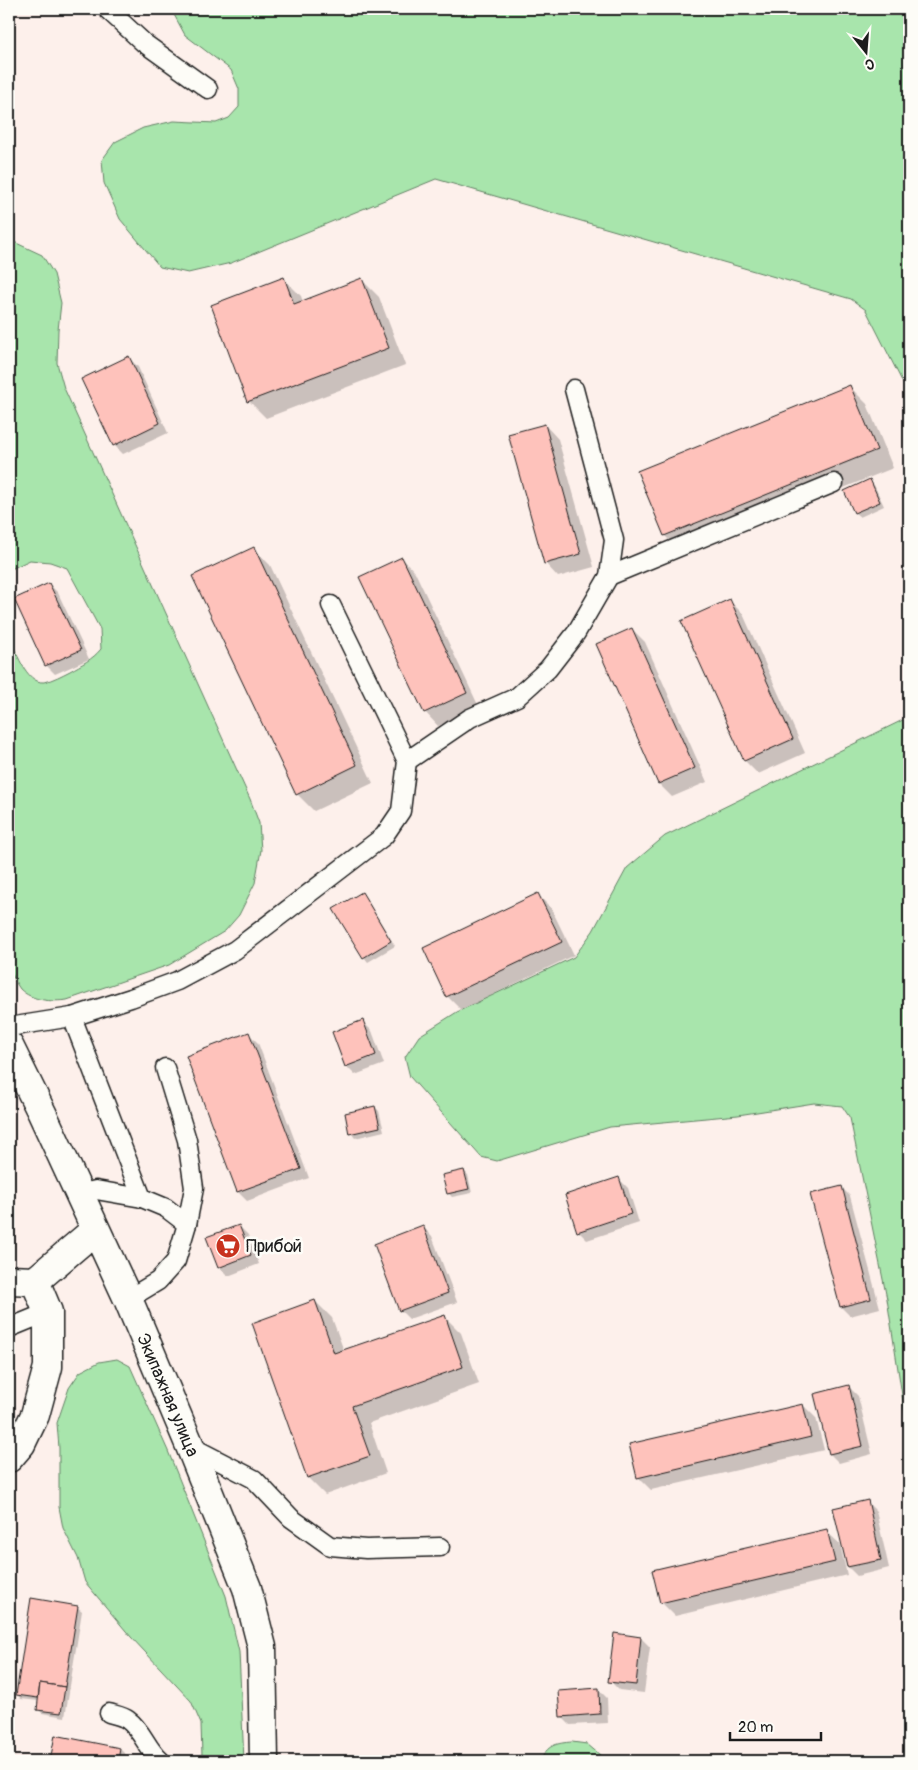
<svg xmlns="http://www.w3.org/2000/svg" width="918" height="1770" viewBox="0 0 918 1770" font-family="Pangolin,sans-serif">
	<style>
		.green { fill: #a8e5ac; stroke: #628064 }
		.shadow { fill: #0003 }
		.building { fill: #fec2bb; stroke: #1c1c1c }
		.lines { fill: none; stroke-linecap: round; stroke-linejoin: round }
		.service-casing { stroke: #1c1c1c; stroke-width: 21 }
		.minor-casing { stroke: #1c1c1c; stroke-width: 31 }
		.secondary-casing { stroke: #1c1c1c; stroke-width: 31 }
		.service { stroke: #fdfcf7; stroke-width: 18 }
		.minor { stroke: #fdfcf7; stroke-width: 28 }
		.secondary { stroke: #fdfcf7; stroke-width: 28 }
		.labels { text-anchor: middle; stroke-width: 5; stroke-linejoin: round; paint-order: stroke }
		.poi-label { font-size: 18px; fill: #1c1c1c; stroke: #fdfcf7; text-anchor: start }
		.street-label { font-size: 18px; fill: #1c1c1c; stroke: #fdfcf7 }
	</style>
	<rect width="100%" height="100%" fill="#fdf0eb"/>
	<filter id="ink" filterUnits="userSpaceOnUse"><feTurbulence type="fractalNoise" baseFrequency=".02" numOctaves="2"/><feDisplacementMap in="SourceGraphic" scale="10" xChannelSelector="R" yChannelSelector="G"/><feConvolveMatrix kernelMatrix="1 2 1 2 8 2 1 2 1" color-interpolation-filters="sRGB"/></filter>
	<g filter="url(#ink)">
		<g class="green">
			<path d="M171,9H909V395L866,310L851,299L436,179L231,263L188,273L160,267L120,219L104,183L102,160L115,142L143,128L174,121L216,123L229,118L239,107V89L231,70L185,35Z"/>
			<path d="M9,241H12L42,255L54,274L61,303L58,330L57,363L64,388L250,799L259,823L261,850L255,883L239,915L225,931L169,965L67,1000C52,1002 32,1001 20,989C15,983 12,973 9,967V635C15,649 26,684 44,682C53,680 62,675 70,671C82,664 92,660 101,649L100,629L67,568L50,562L30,560L9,570Z"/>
			<path d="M909,717V1440L887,1299L850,1118L842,1106L814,1103L738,1115L610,1127L497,1161L481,1157L410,1077L405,1057L419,1036L457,1012L574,957L593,931L627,868L665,836Z"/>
			<path d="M117,1359L130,1366L168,1451L226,1596L239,1652L244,1761H197L202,1755L201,1724L191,1701L131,1637L85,1582L78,1558L63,1528L59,1507V1448L57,1423L69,1388L80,1372L99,1362Z"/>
			<path d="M572,1742L587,1744L607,1761H541C546,1745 557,1743 572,1742Z"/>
		</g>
		<g class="shadow">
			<path d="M284,279L301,296L303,302L362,280L379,297L405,365L266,418L249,401Z"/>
			<path d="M129,358L138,367L168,433L123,454L114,445Z"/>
			<path d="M850,387L867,404L893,468L682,553L665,536L639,472Z"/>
			<path d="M545,425L558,439L594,567L558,577L545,563Z"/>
			<path d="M870,481L874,485L884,506L860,517L855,513L846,492Z"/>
			<path d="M253,548L270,565L373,783L314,811L297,794Z"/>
			<path d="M402,558L415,572L479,707L438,726L425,712Z"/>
			<path d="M49,584L58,593L89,659L55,674L46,665Z"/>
			<path d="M729,600L743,614L805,753L758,774L745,761Z"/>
			<path d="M632,629L645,642L707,782L672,797L659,784L597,645Z"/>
			<path d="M362,894L366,898L395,946L368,962L364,957Z"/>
			<path d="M538,895L551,908L574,955L461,1010L447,996L425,949Z"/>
			<path d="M363,1022L372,1031L384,1064L355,1075L346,1066Z"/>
			<path d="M249,1034L258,1043L309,1178L247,1201L238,1192Z"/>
			<path d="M375,1107L379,1111L384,1131L355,1138L351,1133Z"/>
			<path d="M464,1171L468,1175L472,1193L452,1197L448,1193Z"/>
			<path d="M619,1179L628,1188L639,1223L587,1240L578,1231Z"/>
			<path d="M841,1187L850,1196L880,1308L850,1316L841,1307Z"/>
			<path d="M239,1226L248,1235L259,1264L228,1276L219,1267Z"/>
			<path d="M423,1227L432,1236L457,1302L409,1319L400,1310Z"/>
			<path d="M315,1301L332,1318L344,1351L444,1316L461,1333L479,1384L369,1423L386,1473L325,1495L308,1478Z"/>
			<path d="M849,1387L858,1396L872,1454L839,1463L830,1454Z"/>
			<path d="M803,1405L816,1418L824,1450L651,1490L638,1477Z"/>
			<path d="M867,1502L876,1511L889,1568L857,1576L848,1567Z"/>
			<path d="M826,1531L840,1544L847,1575L675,1616L661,1602Z"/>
			<path d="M77,1607L82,1611L65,1717L42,1713L38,1709L39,1701L21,1699L17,1694Z"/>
			<path d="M641,1638L650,1647L644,1693L619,1690L610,1681Z"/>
			<path d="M598,1689L607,1698L608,1723L570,1725L561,1716Z"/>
			<path d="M9,1709L14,1713L12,1726H9Z"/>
			<path d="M120,1749L129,1758L128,1761H51Z"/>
		</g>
		<g class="building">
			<path d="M284,277L294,304L362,278L389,348L247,402L211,305Z"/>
			<path d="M129,356L160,423L113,446L81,379Z"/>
			<path d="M850,385L877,450L664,536L637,471Z"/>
			<path d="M545,424L581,554L544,564L508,434Z"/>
			<path d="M870,479L880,502L854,513L844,491Z"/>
			<path d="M254,547L357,765L296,795L192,576Z"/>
			<path d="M402,557L467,693L424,713L359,577Z"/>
			<path d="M49,583L81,650L45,666L14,599Z"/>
			<path d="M730,599L793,739L744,761L681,621Z"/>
			<path d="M632,628L695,768L658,784L596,644Z"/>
			<path d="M362,892L391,941L363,958L333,909Z"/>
			<path d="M538,893L562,942L446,997L423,948Z"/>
			<path d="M363,1020L376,1055L345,1067L332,1032Z"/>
			<path d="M249,1032L301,1169L237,1192L186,1056Z"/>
			<path d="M375,1106L380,1127L349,1134L345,1113Z"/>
			<path d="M464,1170L469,1189L447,1194L442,1175Z"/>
			<path d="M619,1177L631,1214L577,1232L565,1195Z"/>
			<path d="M842,1186L871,1299L840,1307L810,1194Z"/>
			<path d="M239,1225L251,1255L218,1268L206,1237Z"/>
			<path d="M423,1225L448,1293L399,1311L374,1244Z"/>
			<path d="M315,1300L334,1353L445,1315L463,1367L352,1406L370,1456L307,1478L252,1323Z"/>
			<path d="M849,1385L863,1446L829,1454L814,1394Z"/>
			<path d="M803,1404L811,1437L637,1478L629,1444Z"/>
			<path d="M868,1500L881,1560L847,1567L833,1508Z"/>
			<path d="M827,1529L835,1562L660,1603L652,1570Z"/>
			<path d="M31,1598L78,1606L65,1687L40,1683L38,1698L16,1695Z"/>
			<path d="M614,1633L641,1637L636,1685L608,1682Z"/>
			<path d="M40,1683L65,1687L61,1713L37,1710Z"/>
			<path d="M599,1688L600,1714L560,1717L558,1691Z"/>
			<path d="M55,1735L120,1748L118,1761H50Z"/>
		</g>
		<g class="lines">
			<defs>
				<g id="service">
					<path d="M107,9L144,43L208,89"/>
					<path d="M609,576L834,483"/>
					<path d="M407,761L470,718L517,697L548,669L576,633L609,576L614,540L574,389"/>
					<path d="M72,1017L142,1198"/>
					<path d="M9,1027L72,1017L131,998L177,981L235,950L384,836L401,811L407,761L331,605"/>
					<path d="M165,1068L187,1140L194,1188L187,1224"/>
					<path d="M79,1194L96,1190L142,1198L166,1208L187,1224L176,1261L158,1281L128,1299"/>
					<path d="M9,1328L48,1312"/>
					<path d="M190,1446L254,1479L291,1518L330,1546L366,1549L440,1547"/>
					<path d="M109,1713C115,1715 123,1716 128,1720C143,1731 147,1750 161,1761"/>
				</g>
				<g id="minor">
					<path d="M9,1280L35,1281"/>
					<path d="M9,1458L21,1444L35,1415L48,1367V1312L35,1281L95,1230"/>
				</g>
				<path id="secondary" d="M9,1046L42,1113L128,1299L190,1446L247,1588L262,1647L264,1761"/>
			</defs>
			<use href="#service" class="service-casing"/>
			<use href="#minor" class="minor-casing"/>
			<use href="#secondary" class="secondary-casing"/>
			<use href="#service" class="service"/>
			<use href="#minor" class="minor"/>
			<use href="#secondary" class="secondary"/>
		</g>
	</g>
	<defs>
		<symbol id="supermarket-disc" viewBox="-11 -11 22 22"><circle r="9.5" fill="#c8321e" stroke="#fdfcf7"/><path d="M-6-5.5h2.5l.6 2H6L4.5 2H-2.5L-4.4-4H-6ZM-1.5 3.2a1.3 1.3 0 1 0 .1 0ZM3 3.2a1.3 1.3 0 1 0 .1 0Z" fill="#fff"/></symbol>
	</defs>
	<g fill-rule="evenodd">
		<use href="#supermarket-disc" x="214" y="1232" width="28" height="28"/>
	</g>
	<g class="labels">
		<g class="poi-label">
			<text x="246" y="1252">Прибой</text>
		</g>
		<g class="street-label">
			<text transform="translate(168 1395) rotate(67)" y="6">Экипажная улица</text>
		</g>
	</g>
	<rect width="918" height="1770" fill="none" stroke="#fdfcf7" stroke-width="30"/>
	<rect x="15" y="15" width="888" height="1740" fill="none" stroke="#1c1c1c" stroke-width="2" filter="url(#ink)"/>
	<g transform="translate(866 52) rotate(163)" stroke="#fdfcf7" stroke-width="4" paint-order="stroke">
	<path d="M0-4L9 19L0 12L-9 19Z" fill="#1c1c1c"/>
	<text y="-8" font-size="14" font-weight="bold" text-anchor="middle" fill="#1c1c1c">С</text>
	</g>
	<path d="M730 1732v8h91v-8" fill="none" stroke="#1c1c1c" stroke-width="2.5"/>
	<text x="738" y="1732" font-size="15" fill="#1c1c1c" stroke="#fdfcf7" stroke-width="4" paint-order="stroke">20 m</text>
</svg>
